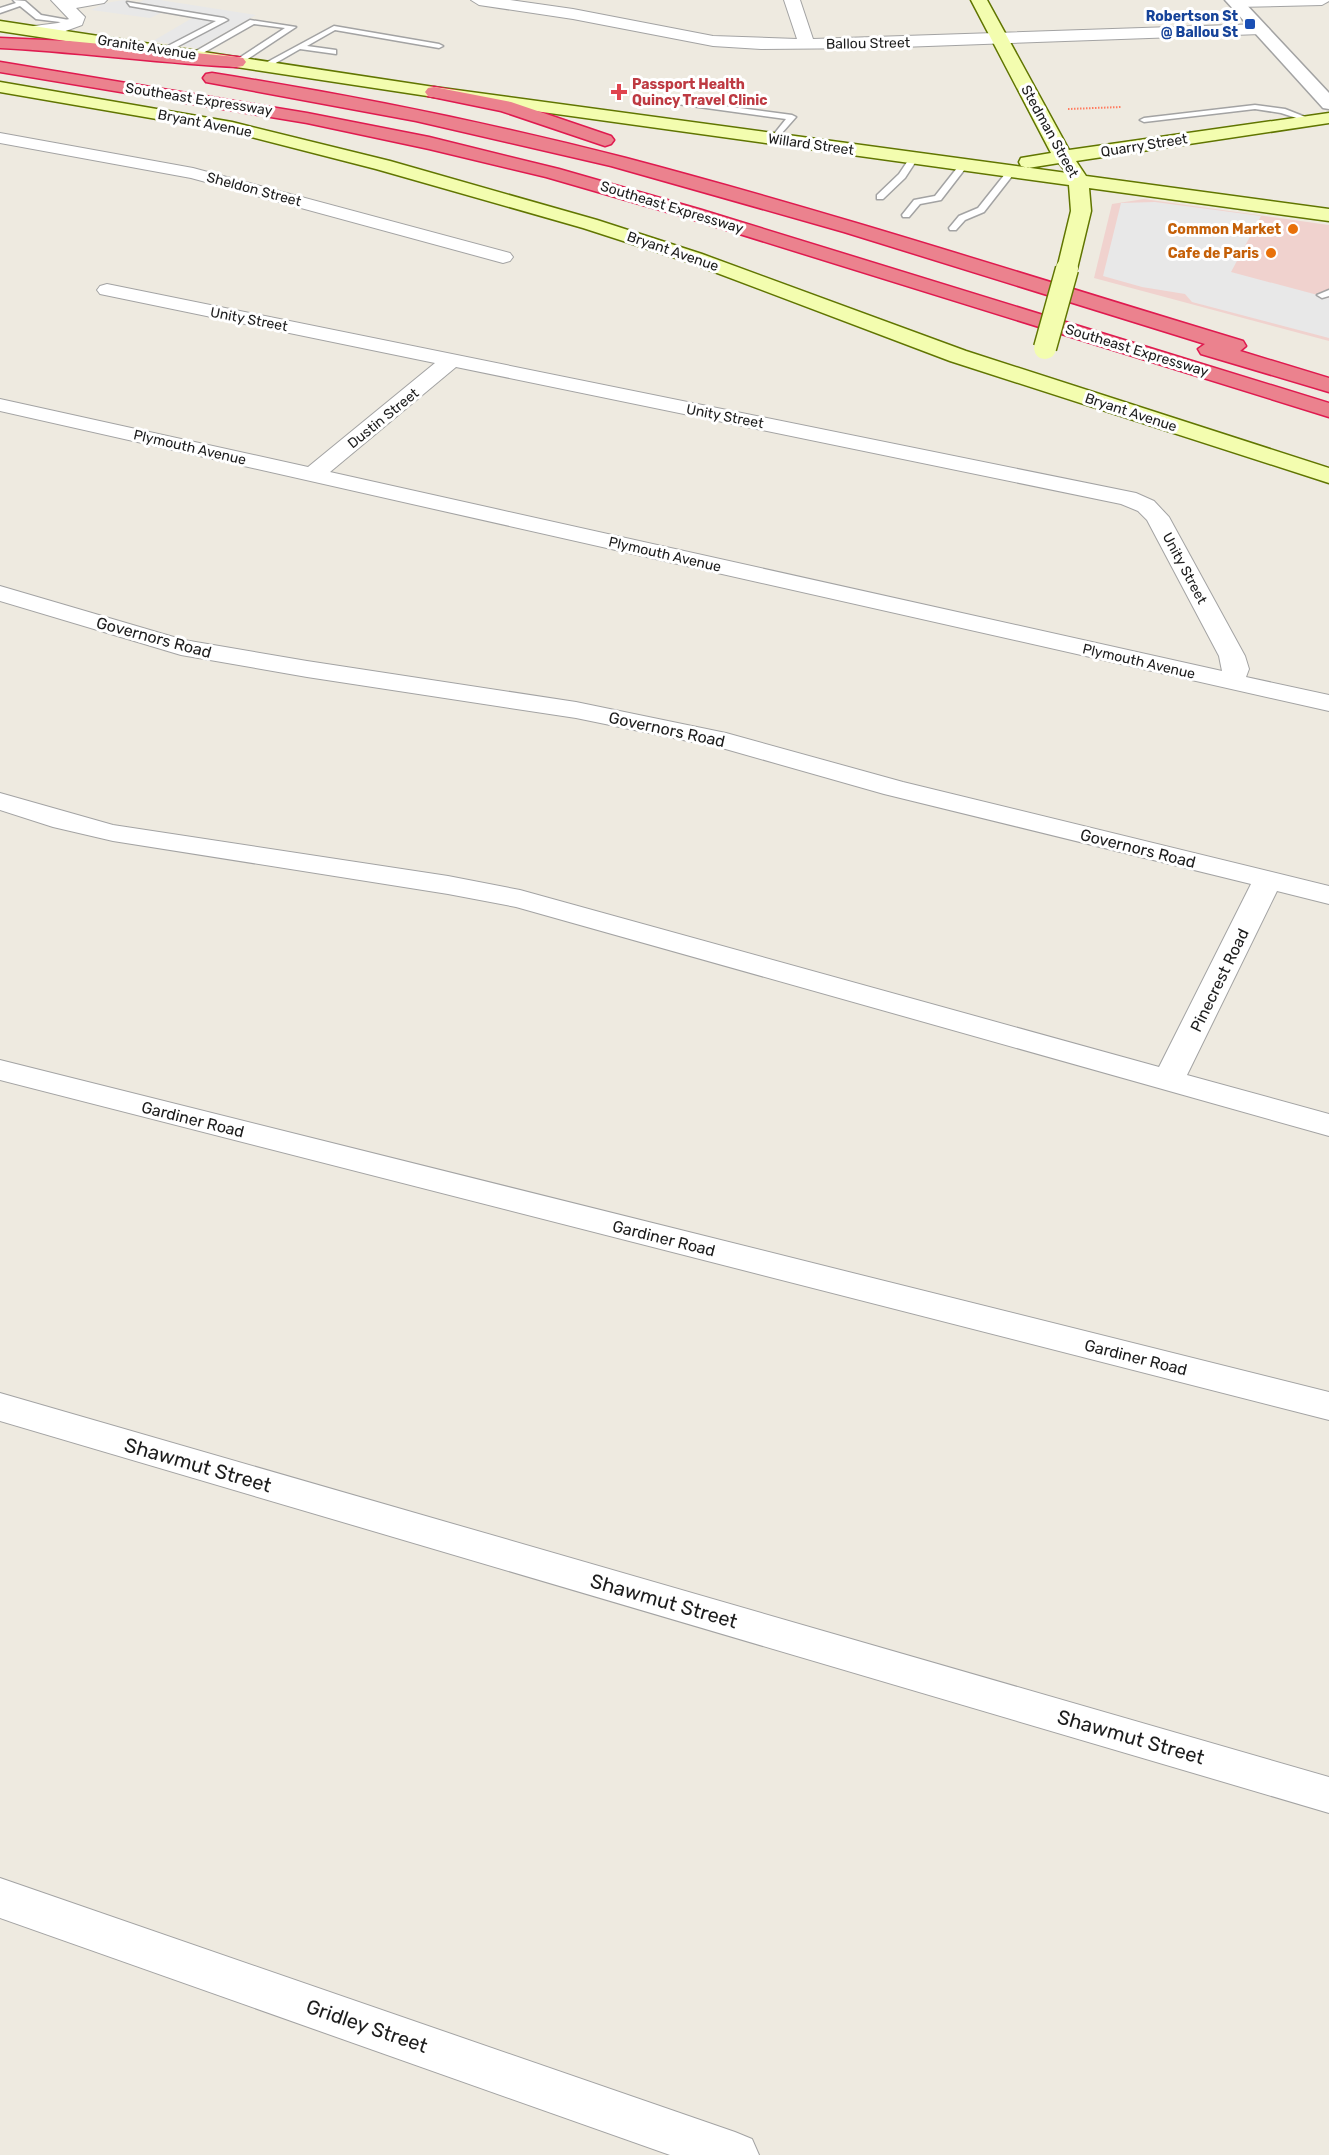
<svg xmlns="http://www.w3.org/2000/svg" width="1329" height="2155" viewBox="0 0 1329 2155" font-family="Rubik,sans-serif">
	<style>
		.commercial { fill: #f0d2ce }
		.parking { fill: #e8e8e8 }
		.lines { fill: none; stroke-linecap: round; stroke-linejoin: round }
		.service-casing { stroke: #a3a3a3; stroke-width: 3 }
		.minor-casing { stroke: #a3a3a3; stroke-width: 2 }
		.tertiary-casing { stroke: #a3a3a3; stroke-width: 3 }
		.secondary-casing { stroke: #607500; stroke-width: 3 }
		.motorway-casing { stroke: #df1a4f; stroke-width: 3 }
		.path { stroke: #ff7c60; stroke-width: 2; stroke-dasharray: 1.5 1.5; stroke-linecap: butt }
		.service { fill: #fff; fill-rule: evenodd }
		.minor { fill: #fff; fill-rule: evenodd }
		.tertiary { fill: #fff; fill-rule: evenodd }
		.secondary { fill: #f3fdaf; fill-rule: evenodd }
		.motorway { fill: #eb828e; fill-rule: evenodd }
		.secondary-bridge-casing { stroke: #607500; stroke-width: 25; stroke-linecap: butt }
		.secondary-bridge { stroke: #f3fdaf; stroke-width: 22 }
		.transit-dot { fill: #1a4fb4; stroke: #fff; stroke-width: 2 }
		.health-dot { fill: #e0444e; stroke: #fff; stroke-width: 2 }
		.food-dot { fill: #e8710a; stroke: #fff; stroke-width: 2 }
		.labels { text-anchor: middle; stroke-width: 6; stroke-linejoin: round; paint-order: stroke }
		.far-transit-label { font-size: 14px; font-weight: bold; fill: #164399; stroke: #fff; text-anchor: end }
		.far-street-label { font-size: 14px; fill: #1c1c1c; stroke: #fff }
		.far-health-label { font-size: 14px; font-weight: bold; fill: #be3a42; stroke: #fff; text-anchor: start }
		.far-food-label { font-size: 14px; font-weight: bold; fill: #c56008; stroke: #fff; text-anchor: end }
		.street-label { font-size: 16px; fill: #1c1c1c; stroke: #fff }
		.near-street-label { font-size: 20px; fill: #1c1c1c; stroke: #fff }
	</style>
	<rect width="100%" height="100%" fill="#eeeae0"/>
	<path class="commercial" d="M1144,199L1329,225V341L1094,278L1112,204Z"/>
	<g class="parking">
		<path d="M124,0L138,3L144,0H160L256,15L197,48L153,41L194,17L161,13L150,18L91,10L105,3Z"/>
		<path d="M1155,202L1261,216L1231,272L1329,298V338L1192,302L1185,294L1142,287L1103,276L1121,203Z"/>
	</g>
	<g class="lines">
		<defs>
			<g id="service">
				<path d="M13,0L25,1L41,15L80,22L76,24L36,19L20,6L0,13V8L16,3Z"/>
				<path d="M127,2L224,18L228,20L167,52L163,50L164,48L216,21L130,6Z"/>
				<path d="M250,20L296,27L240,64L233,62L285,28L254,24L196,57L189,55Z"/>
				<path d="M334,26L439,44L443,46L439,48L335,30L307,46L336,50V54L300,49L267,68L260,66Z"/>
				<path d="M680,100L792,115L796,117L774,142L770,139L786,119L677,104V100Z"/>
				<path d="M1255,105L1285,109L1313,120L1309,122L1281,113L1255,109L1144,122L1140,120L1144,118Z"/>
				<path d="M911,156L918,158L905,178L883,199H877V195L899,174Z"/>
				<path d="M961,163L968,165L941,200L920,204L909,217H903L902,215L914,200L935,196Z"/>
				<path d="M1009,169L1016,171L984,212L965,220L956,230H950L949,228L959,216L978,208Z"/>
				<path d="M1329,290V296L1322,298L1317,295Z"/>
			</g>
			<g id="minor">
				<path d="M51,0H107L104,3L76,8L85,17L82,25L60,33H26L24,30L26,27L58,23L69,19Z"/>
				<path d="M471,0H510L573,9L713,36L797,39L784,0H800L813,39L1261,24L1269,29L1261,34L873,48L761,49L713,46L573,19L479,5Z"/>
				<path d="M1230,0H1329V1L1322,5L1236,7L1231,5Z"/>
				<path d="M0,133L193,168L510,253L513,257L510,261L503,263L191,178L0,143Z"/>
				<path d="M107,284L1136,493L1154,501L1169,517L1245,656L1249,669L1246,677L1329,695V711L0,411V399L308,467L435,363L100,294L97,290L100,286ZM456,367L1121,504L1138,511L1147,520L1219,656L1222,671L330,472Z"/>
				<path d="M0,586L184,640L307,661L576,702L726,733L903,782L1329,886V904L1277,891L1187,1075L1329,1114V1136L516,907L448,894L113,841L53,827L0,810V793L113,825L448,876L520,890L1159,1067L1251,884L884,794L722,748L576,718L307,677L181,655L0,601Z"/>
				<path d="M0,1060L1329,1392V1420L0,1080Z"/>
				<path d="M0,1393L1329,1777V1813L0,1421Z"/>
				<path d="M0,1878L735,2132L752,2139L759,2155H670L0,1918Z"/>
			</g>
			<path id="tertiary" d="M1225,0H1242L1329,93V109L1323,108Z"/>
			<g id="secondary">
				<path d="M971,0H987L1069,150L1329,113V123L1076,161L1086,176L1329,209V221L1089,188L1091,211L1077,269L1074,273H1060L1057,269L1071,211L1069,185L434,97L0,31V21L434,87L1067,173L1059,163L1028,168L1021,166L1019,162L1021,158L1051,153Z"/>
				<path d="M0,82L232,122L390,161L597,220L702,254L966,351L1329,468V483L950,361L688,262L583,228L376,169L232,132L0,92Z"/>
			</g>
			<g id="motorway">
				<path d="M0,38L69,41L237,57L243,58L246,62L243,66L237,67C158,63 79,52 0,48Z"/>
				<path d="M0,62L307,113L429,137L559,169L702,210L1329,403V417L688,218L546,177L429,149L307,123L0,72Z"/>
				<path d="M212,73C351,95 490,123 626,158C834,213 1038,279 1243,341L1246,346L1240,351L1329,378V392L1201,354L1198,349L1205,344L844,232L611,166L416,121L206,82L203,78L206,74Z"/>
				<path d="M434,87L511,102L611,136L614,140L611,144L605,146L501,111L428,96L425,92L428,88Z"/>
			</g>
		</defs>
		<use href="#service" class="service-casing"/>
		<use href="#minor" class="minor-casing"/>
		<use href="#tertiary" class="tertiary-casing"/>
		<use href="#secondary" class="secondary-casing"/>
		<use href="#motorway" class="motorway-casing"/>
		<path class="path" d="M1068,109L1121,107"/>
		<use href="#service" class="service"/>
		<use href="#minor" class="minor"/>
		<use href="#tertiary" class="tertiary"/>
		<use href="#secondary" class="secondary"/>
		<use href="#motorway" class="motorway"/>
		<defs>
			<path id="secondary-bridge" d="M1045,348L1067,269"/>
		</defs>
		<use href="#secondary-bridge" class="secondary-bridge-casing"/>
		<use href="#secondary-bridge" class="secondary-bridge"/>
	</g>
	<rect class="transit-dot" x="1244" y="18" width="12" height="12" rx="3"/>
	<path class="health-dot" d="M616 83h6v6h6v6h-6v6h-6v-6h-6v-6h6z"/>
	<g class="food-dot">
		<circle cx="1293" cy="229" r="6"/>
		<circle cx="1271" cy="253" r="6"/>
	</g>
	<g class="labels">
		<g class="far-transit-label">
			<text x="1238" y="21">Robertson St<tspan x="1238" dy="16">@ Ballou St</tspan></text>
		</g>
		<g class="far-street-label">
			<text transform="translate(868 43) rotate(-1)" y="5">Ballou Street</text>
			<text transform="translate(147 47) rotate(9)" y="5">Granite Avenue</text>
			<text transform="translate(199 99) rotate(9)" y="5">Southeast Expressway</text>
			<text transform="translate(205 123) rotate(11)" y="5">Bryant Avenue</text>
			<text transform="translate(1050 131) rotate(61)" y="5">Stedman Street</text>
			<text transform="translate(811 144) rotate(8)" y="5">Willard Street</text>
			<text transform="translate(1144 145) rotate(-9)" y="5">Quarry Street</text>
			<text transform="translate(254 189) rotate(15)" y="5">Sheldon Street</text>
			<text transform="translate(672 207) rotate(17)" y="5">Southeast Expressway</text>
			<text transform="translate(673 251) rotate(19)" y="5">Bryant Avenue</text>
			<text transform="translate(249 319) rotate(11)" y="5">Unity Street</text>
			<text transform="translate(1137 350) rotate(17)" y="5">Southeast Expressway</text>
			<text transform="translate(1131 412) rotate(18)" y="5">Bryant Avenue</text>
			<text transform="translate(725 416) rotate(11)" y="5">Unity Street</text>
			<text transform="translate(383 418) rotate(-39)" y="5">Dustin Street</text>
			<text transform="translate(190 447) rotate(13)" y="5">Plymouth Avenue</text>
			<text transform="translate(665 554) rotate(13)" y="5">Plymouth Avenue</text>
			<text transform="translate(1185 568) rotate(62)" y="5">Unity Street</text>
			<text transform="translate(1139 661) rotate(13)" y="5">Plymouth Avenue</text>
		</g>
		<g class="far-health-label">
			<text x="632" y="89">Passport Health<tspan x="632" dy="16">Quincy Travel Clinic</tspan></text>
		</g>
		<g class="far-food-label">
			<text x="1281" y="234">Common Market</text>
			<text x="1259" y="258">Cafe de Paris</text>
		</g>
		<g class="street-label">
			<text transform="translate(154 637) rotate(15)" y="6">Governors Road</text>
			<text transform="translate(667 729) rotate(12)" y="6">Governors Road</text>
			<text transform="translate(1138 848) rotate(14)" y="6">Governors Road</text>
			<text transform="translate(1219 980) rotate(-64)" y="6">Pinecrest Road</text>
			<text transform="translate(193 1119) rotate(14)" y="6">Gardiner Road</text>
			<text transform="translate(664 1238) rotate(14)" y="6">Gardiner Road</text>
			<text transform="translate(1136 1357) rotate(14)" y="6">Gardiner Road</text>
		</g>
		<g class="near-street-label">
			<text transform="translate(198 1465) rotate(16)" y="7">Shawmut Street</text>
			<text transform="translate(664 1601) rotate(16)" y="7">Shawmut Street</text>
			<text transform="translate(1131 1737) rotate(16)" y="7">Shawmut Street</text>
			<text transform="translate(367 2026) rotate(19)" y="7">Gridley Street</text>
		</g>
	</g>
</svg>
